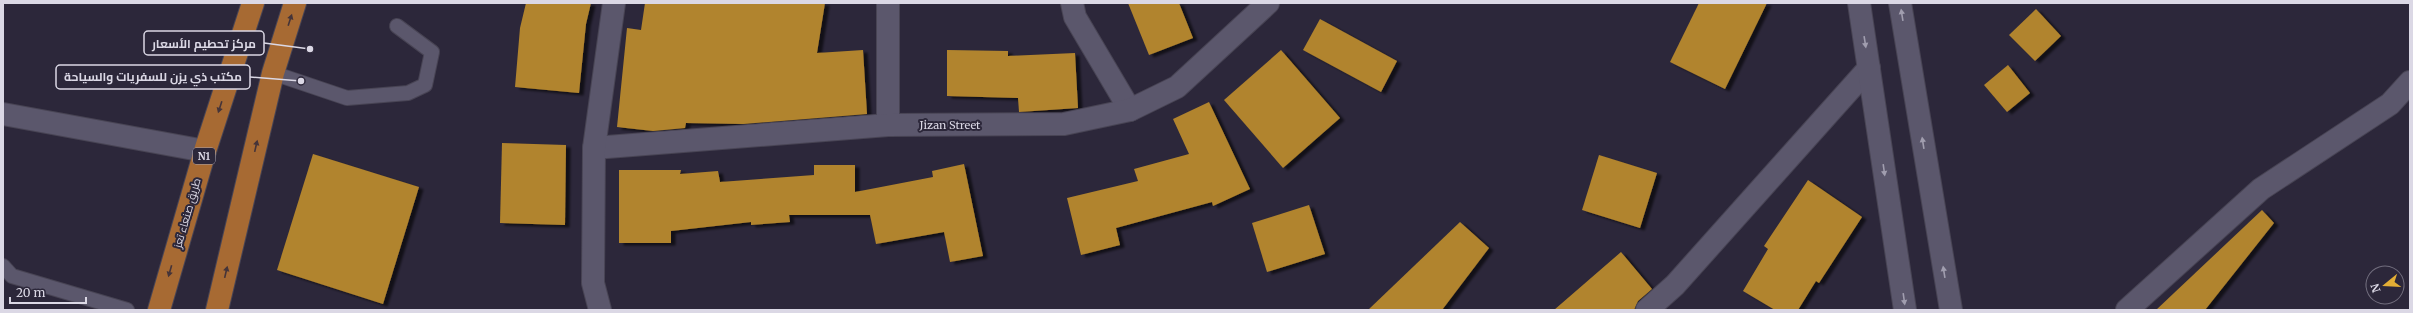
<svg xmlns="http://www.w3.org/2000/svg" width="2413" height="313" viewBox="0 0 2413 313" font-family="Merriweather,Cairo,serif">
	<style>
		.building { fill: #b1842d; filter: url(#shadow) }
		.lines { fill: none; stroke-linecap: round; stroke-linejoin: round }
		.service-casing { stroke: #484454; stroke-width: 16 }
		.minor-casing { stroke: #484454; stroke-width: 24 }
		.tertiary-casing { stroke: #484454; stroke-width: 24 }
		.trunk-casing { stroke: #484454; stroke-width: 24 }
		.service { stroke: #5b576c; stroke-width: 14 }
		.minor { stroke: #5b576c; stroke-width: 22 }
		.tertiary { stroke: #5b576c; stroke-width: 22 }
		.trunk { stroke: #a76a33; stroke-width: 22 }
		.oneway { fill: #a19eaf }
		.oneway2 { fill: #453439 }
		.labels { text-anchor: middle; stroke-width: 4; stroke-linejoin: round; paint-order: stroke }
		.shield { fill: #2c273a; stroke: #a6a3b2; stroke-width: 1 }
		.shield-label { font-size: 10px; font-weight: bold; fill: #dbd8e5 }
		.street-label { font-size: 11px; fill: #dbd8e5; stroke: #2c273a }
		.leader { fill: none; stroke: #dbd8e5; stroke-width: 1.5 }
		.callout-dot { fill: #dbd8e5; stroke: #2c273a; stroke-width: 1.5 }
		.callout { fill: #2c273a; stroke: #dbd8e5; stroke-width: 1.5 }
		.callout-label { font-size: 12px; text-anchor: middle; font-weight: bold; fill: #dbd8e5 }
	</style>
	<defs>
		<filter id="shadow"><feDropShadow dx="4.5" dy="2.5" stdDeviation="1" flood-color="#0009"/></filter>
	</defs>
	<rect width="100%" height="100%" fill="#2c273a"/>
	<g class="building">
		<path d="M526,3H591L586,24L579,93L515,87L520,28Z"/>
		<path d="M645,3H825L817,53L863,50L867,114L743,124L686,123L685,128L653,131L617,127L627,28L641,30Z"/>
		<path d="M1128,3H1179L1193,38L1149,55Z"/>
		<path d="M1699,3H1767L1725,89L1670,62Z"/>
		<path d="M2036,9L2061,36L2035,61L2009,35Z"/>
		<path d="M1320,19L1397,61L1381,92L1303,50Z"/>
		<path d="M947,50L1008,51V56L1075,53L1078,108L1019,112L1018,98L947,96Z"/>
		<path d="M1281,50L1340,118L1283,168L1224,100Z"/>
		<path d="M2008,65L2030,93L2007,112L1984,85Z"/>
		<path d="M1209,102L1250,189L1213,206L1212,202L1116,228L1120,245L1081,255L1067,198L1138,181L1134,169L1189,154L1173,119Z"/>
		<path d="M502,143L566,145L565,225L500,223Z"/>
		<path d="M313,154L419,187L383,304L277,270Z"/>
		<path d="M1599,155L1657,173L1640,228L1582,210Z"/>
		<path d="M964,164L983,256L950,262L944,232L876,244L870,215H789L790,222L751,225V222L671,231V243H619V170H681L680,174L718,171L720,182L814,175V165H855V192L933,177L932,171Z"/>
		<path d="M1808,180L1862,217L1819,283L1816,281L1798,310H1775L1743,291L1768,249L1764,246Z"/>
		<path d="M1309,205L1325,254L1267,272L1252,223Z"/>
		<path d="M2262,210L2274,223L2205,310H2156Z"/>
		<path d="M1460,222L1489,248L1442,310H1368Z"/>
		<path d="M1621,252L1652,289L1638,301L1634,310H1554Z"/>
	</g>
	<g class="lines">
		<defs>
			<g id="service">
				<path d="M273,73L347,98L408,93L425,85L432,52L397,26"/>
				<path d="M3,266L12,276L127,310"/>
			</g>
			<g id="minor">
				<path d="M1072,3L1075,17L1130,110"/>
				<path d="M3,114L205,151"/>
				<path d="M888,125V3"/>
				<path d="M594,148L888,125L1064,124L1130,110L1177,87L1268,3"/>
				<path d="M600,310L593,283L594,148L614,3"/>
				<path d="M1647,310L1675,285L1869,68"/>
				<path d="M2127,310L2261,189L2390,104L2410,82"/>
			</g>
			<g id="tertiary">
				<path d="M1859,3L1905,310"/>
				<path d="M1900,3L1951,310"/>
			</g>
			<g id="trunk">
				<path d="M159,310L205,151L253,3"/>
				<path d="M217,310L273,73L295,3"/>
			</g>
		</defs>
		<use href="#service" class="service-casing"/>
		<use href="#minor" class="minor-casing"/>
		<use href="#tertiary" class="tertiary-casing"/>
		<use href="#trunk" class="trunk-casing"/>
		<use href="#service" class="service"/>
		<use href="#minor" class="minor"/>
		<use href="#tertiary" class="tertiary"/>
		<use href="#trunk" class="trunk"/>
	</g>
	<defs><path id="oneway-solid" d="M-6-.8H1V-3.2L6.5 0L1 3.2V.8H-6Z"/></defs>
	<g class="oneway">
		<use href="#oneway-solid" transform="translate(1902 15) rotate(-99)"/>
		<use href="#oneway-solid" transform="translate(1865 42) rotate(81)"/>
		<use href="#oneway-solid" transform="translate(1923 143) rotate(-99)"/>
		<use href="#oneway-solid" transform="translate(1884 170) rotate(82)"/>
		<use href="#oneway-solid" transform="translate(1944 272) rotate(-99)"/>
		<use href="#oneway-solid" transform="translate(1904 299) rotate(82)"/>
	</g>
	<g class="oneway2">
		<use href="#oneway-solid" transform="translate(290 20) rotate(-72)"/>
		<use href="#oneway-solid" transform="translate(220 107) rotate(108)"/>
		<use href="#oneway-solid" transform="translate(256 146) rotate(-77)"/>
		<use href="#oneway-solid" transform="translate(170 271) rotate(106)"/>
		<use href="#oneway-solid" transform="translate(226 272) rotate(-77)"/>
	</g>
	<g class="labels">
		<rect class="shield" x="193" y="148" width="22" height="16" rx="3"/>
		<g class="shield-label">
			<text x="204" y="160">N1</text>
		</g>
		<g class="street-label">
			<text x="950" y="129">Jizan Street</text>
			<text transform="translate(187 213) rotate(-74)" y="4">طريق صنعاء تعز</text>
		</g>
	</g>
	<path class="leader" d="M310 49L264 43M301 81L250 77"/>
	<g class="callout-dot">
		<circle cx="310" cy="49" r="4"/>
		<circle cx="301" cy="81" r="4"/>
	</g>
	<g class="callout">
		<rect x="144" y="31" width="120" height="24" rx="4"/>
		<rect x="56" y="65" width="194" height="24" rx="4"/>
	</g>
	<g class="callout-label">
		<text x="204" y="48">مركز تحطيم الأسعار</text>
		<text x="153" y="81">مكتب ذي يزن للسفريات والسياحة</text>
	</g>
	<rect width="2413" height="313" fill="none" stroke="#dbd8e5" stroke-width="8"/>
	<g transform="translate(2385 285) rotate(252)"><circle r="19" fill="#2c273a" stroke="#726e7e"/>
	<path d="M0-3L7 15L0 10L-7 15Z" fill="#e3ae35"/>
	<text y="-6" font-size="11" font-weight="bold" text-anchor="middle" fill="#dbd8e5">N</text>
	</g>
	<path d="M10 297v6h76v-6" fill="none" stroke="#dbd8e5" stroke-width="2"/>
	<text x="16" y="297" font-size="12" fill="#dbd8e5" stroke="#2c273a" stroke-width="3" paint-order="stroke">20 m</text>
</svg>
